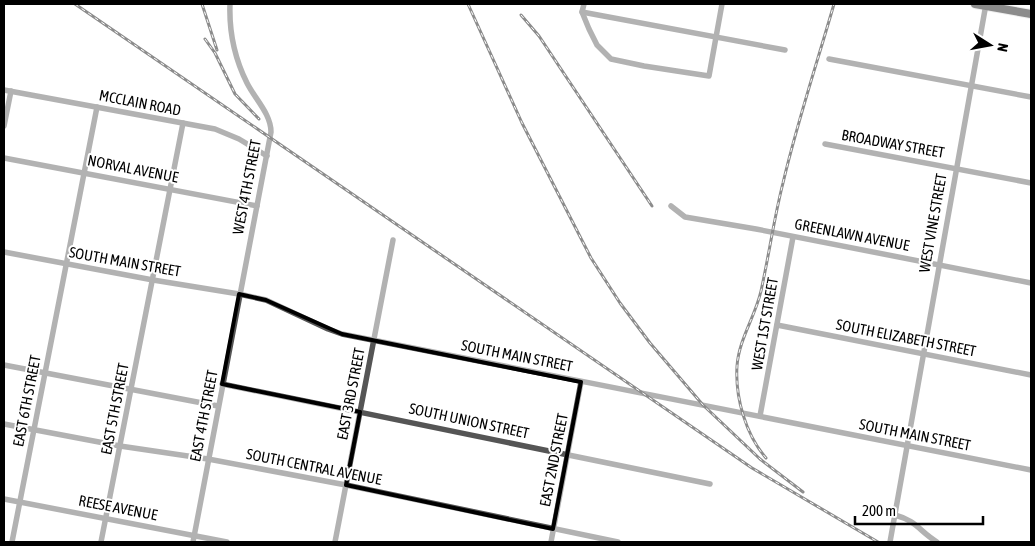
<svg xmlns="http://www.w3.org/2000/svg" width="1035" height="546" viewBox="0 0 1035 546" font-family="'Asap Condensed',sans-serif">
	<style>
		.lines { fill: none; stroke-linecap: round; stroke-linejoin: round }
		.major-casing { stroke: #dbdbdb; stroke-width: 10 }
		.minor { stroke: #555; stroke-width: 5.5 }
		.major { stroke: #000; stroke-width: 8 }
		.rail-casing { stroke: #000; stroke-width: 3 }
		.rail { stroke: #fff; stroke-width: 1; stroke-dasharray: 4; stroke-linecap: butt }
		.marked { fill: none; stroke: #000; stroke-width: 4; stroke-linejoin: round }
		.labels { text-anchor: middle; stroke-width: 4; stroke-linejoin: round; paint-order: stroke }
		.street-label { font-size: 15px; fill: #000; stroke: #fff }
	</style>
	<rect width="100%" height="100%" fill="#fff"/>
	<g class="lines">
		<defs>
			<path id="major" d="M975,4L1031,14"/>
		</defs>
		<use href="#major" class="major-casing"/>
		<g class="minor">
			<path d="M584,4L582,12L589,29L597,45L611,59L644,66L709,76L722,4"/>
			<path d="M582,12L785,50"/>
			<path d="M829,59L1031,97"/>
			<path d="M4,90L215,129L239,139L267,156"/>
			<path d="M4,126L11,91"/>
			<path d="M825,144L1031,183"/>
			<path d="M4,158L257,206"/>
			<path d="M671,206L685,217L756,229L1031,283"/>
			<path d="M4,252L153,280L239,294L266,300L328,329L342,334L1031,470"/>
			<path d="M777,325L1031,375"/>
			<path d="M4,365L218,406"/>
			<path d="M222,384L710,484"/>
			<path d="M760,416L793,237"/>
			<path d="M4,424L120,446L208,459L346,485L618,542"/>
			<path d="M4,499L227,542"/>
			<path d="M895,515C917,521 919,531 937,542"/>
			<path d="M12,542L97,107"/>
			<path d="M101,542L183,123"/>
			<path d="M193,542L271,132C271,114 255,99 247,83C235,59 229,31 230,4"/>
			<path d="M335,542L393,240"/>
			<path d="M551,542L581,382"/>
			<path d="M890,542L986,4"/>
		</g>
		<use href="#major" class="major"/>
		<defs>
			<g id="rail">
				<path d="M75,4L752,468L878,542"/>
				<path d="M202,4L217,50"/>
				<path d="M468,4L522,123L591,258L620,303L650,343L703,405L760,459L803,492"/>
				<path d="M521,15L539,36L652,206"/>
				<path d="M205,39L215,53L235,94L259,119"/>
				<path d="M766,458C746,435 735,398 737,366C739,339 755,317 761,291C769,255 774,218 783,183C797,123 817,63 834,4"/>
			</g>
		</defs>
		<use href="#rail" class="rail-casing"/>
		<use href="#rail" class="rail"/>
	</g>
	<path d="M0 0H1035V546H0ZM239,294L266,300L342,334L581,382L553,529L346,485L360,412L222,384Z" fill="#fff" fill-opacity=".55" fill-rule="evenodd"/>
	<path class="marked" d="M239,294L266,300L342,334L581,382L553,529L346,485L360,412L222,384Z"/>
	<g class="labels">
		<g class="street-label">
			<text transform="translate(140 103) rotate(11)" y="5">MCCLAIN ROAD</text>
			<text transform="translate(893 144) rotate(10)" y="5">BROADWAY STREET</text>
			<text transform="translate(133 169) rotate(11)" y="5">NORVAL AVENUE</text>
			<text transform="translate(247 187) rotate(-79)" y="5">WEST 4TH STREET</text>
			<text transform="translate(933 223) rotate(-80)" y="5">WEST VINE STREET</text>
			<text transform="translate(852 235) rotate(11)" y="5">GREENLAWN AVENUE</text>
			<text transform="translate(125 262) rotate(10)" y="5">SOUTH MAIN STREET</text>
			<text transform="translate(765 324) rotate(-80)" y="5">WEST 1ST STREET</text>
			<text transform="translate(906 338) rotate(11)" y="5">SOUTH ELIZABETH STREET</text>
			<text transform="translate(517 356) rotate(11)" y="5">SOUTH MAIN STREET</text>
			<text transform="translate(351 394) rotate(-79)" y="5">EAST 3RD STREET</text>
			<text transform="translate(27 401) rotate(-79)" y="5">EAST 6TH STREET</text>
			<text transform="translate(115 409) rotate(-79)" y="5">EAST 5TH STREET</text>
			<text transform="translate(204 416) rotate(-79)" y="5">EAST 4TH STREET</text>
			<text transform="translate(469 421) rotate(12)" y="5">SOUTH UNION STREET</text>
			<text transform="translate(915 435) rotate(11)" y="5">SOUTH MAIN STREET</text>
			<text transform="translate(554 460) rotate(-79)" y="5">EAST 2ND STREET</text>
			<text transform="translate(314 467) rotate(11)" y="5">SOUTH CENTRAL AVENUE</text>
			<text transform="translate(118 508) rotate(11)" y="5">REESE AVENUE</text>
		</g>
	</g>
	<rect width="1035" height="546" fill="none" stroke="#000000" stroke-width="10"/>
	<g transform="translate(990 45) rotate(101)" stroke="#ffffff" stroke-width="4" paint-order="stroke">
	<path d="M0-4L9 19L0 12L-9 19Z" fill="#000000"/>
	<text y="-8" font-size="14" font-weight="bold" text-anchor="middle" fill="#000000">N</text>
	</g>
	<path d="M855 516v8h128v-8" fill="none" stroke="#000000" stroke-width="2.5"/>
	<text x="862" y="516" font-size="15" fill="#000000" stroke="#ffffff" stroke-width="4" paint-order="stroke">200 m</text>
</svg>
